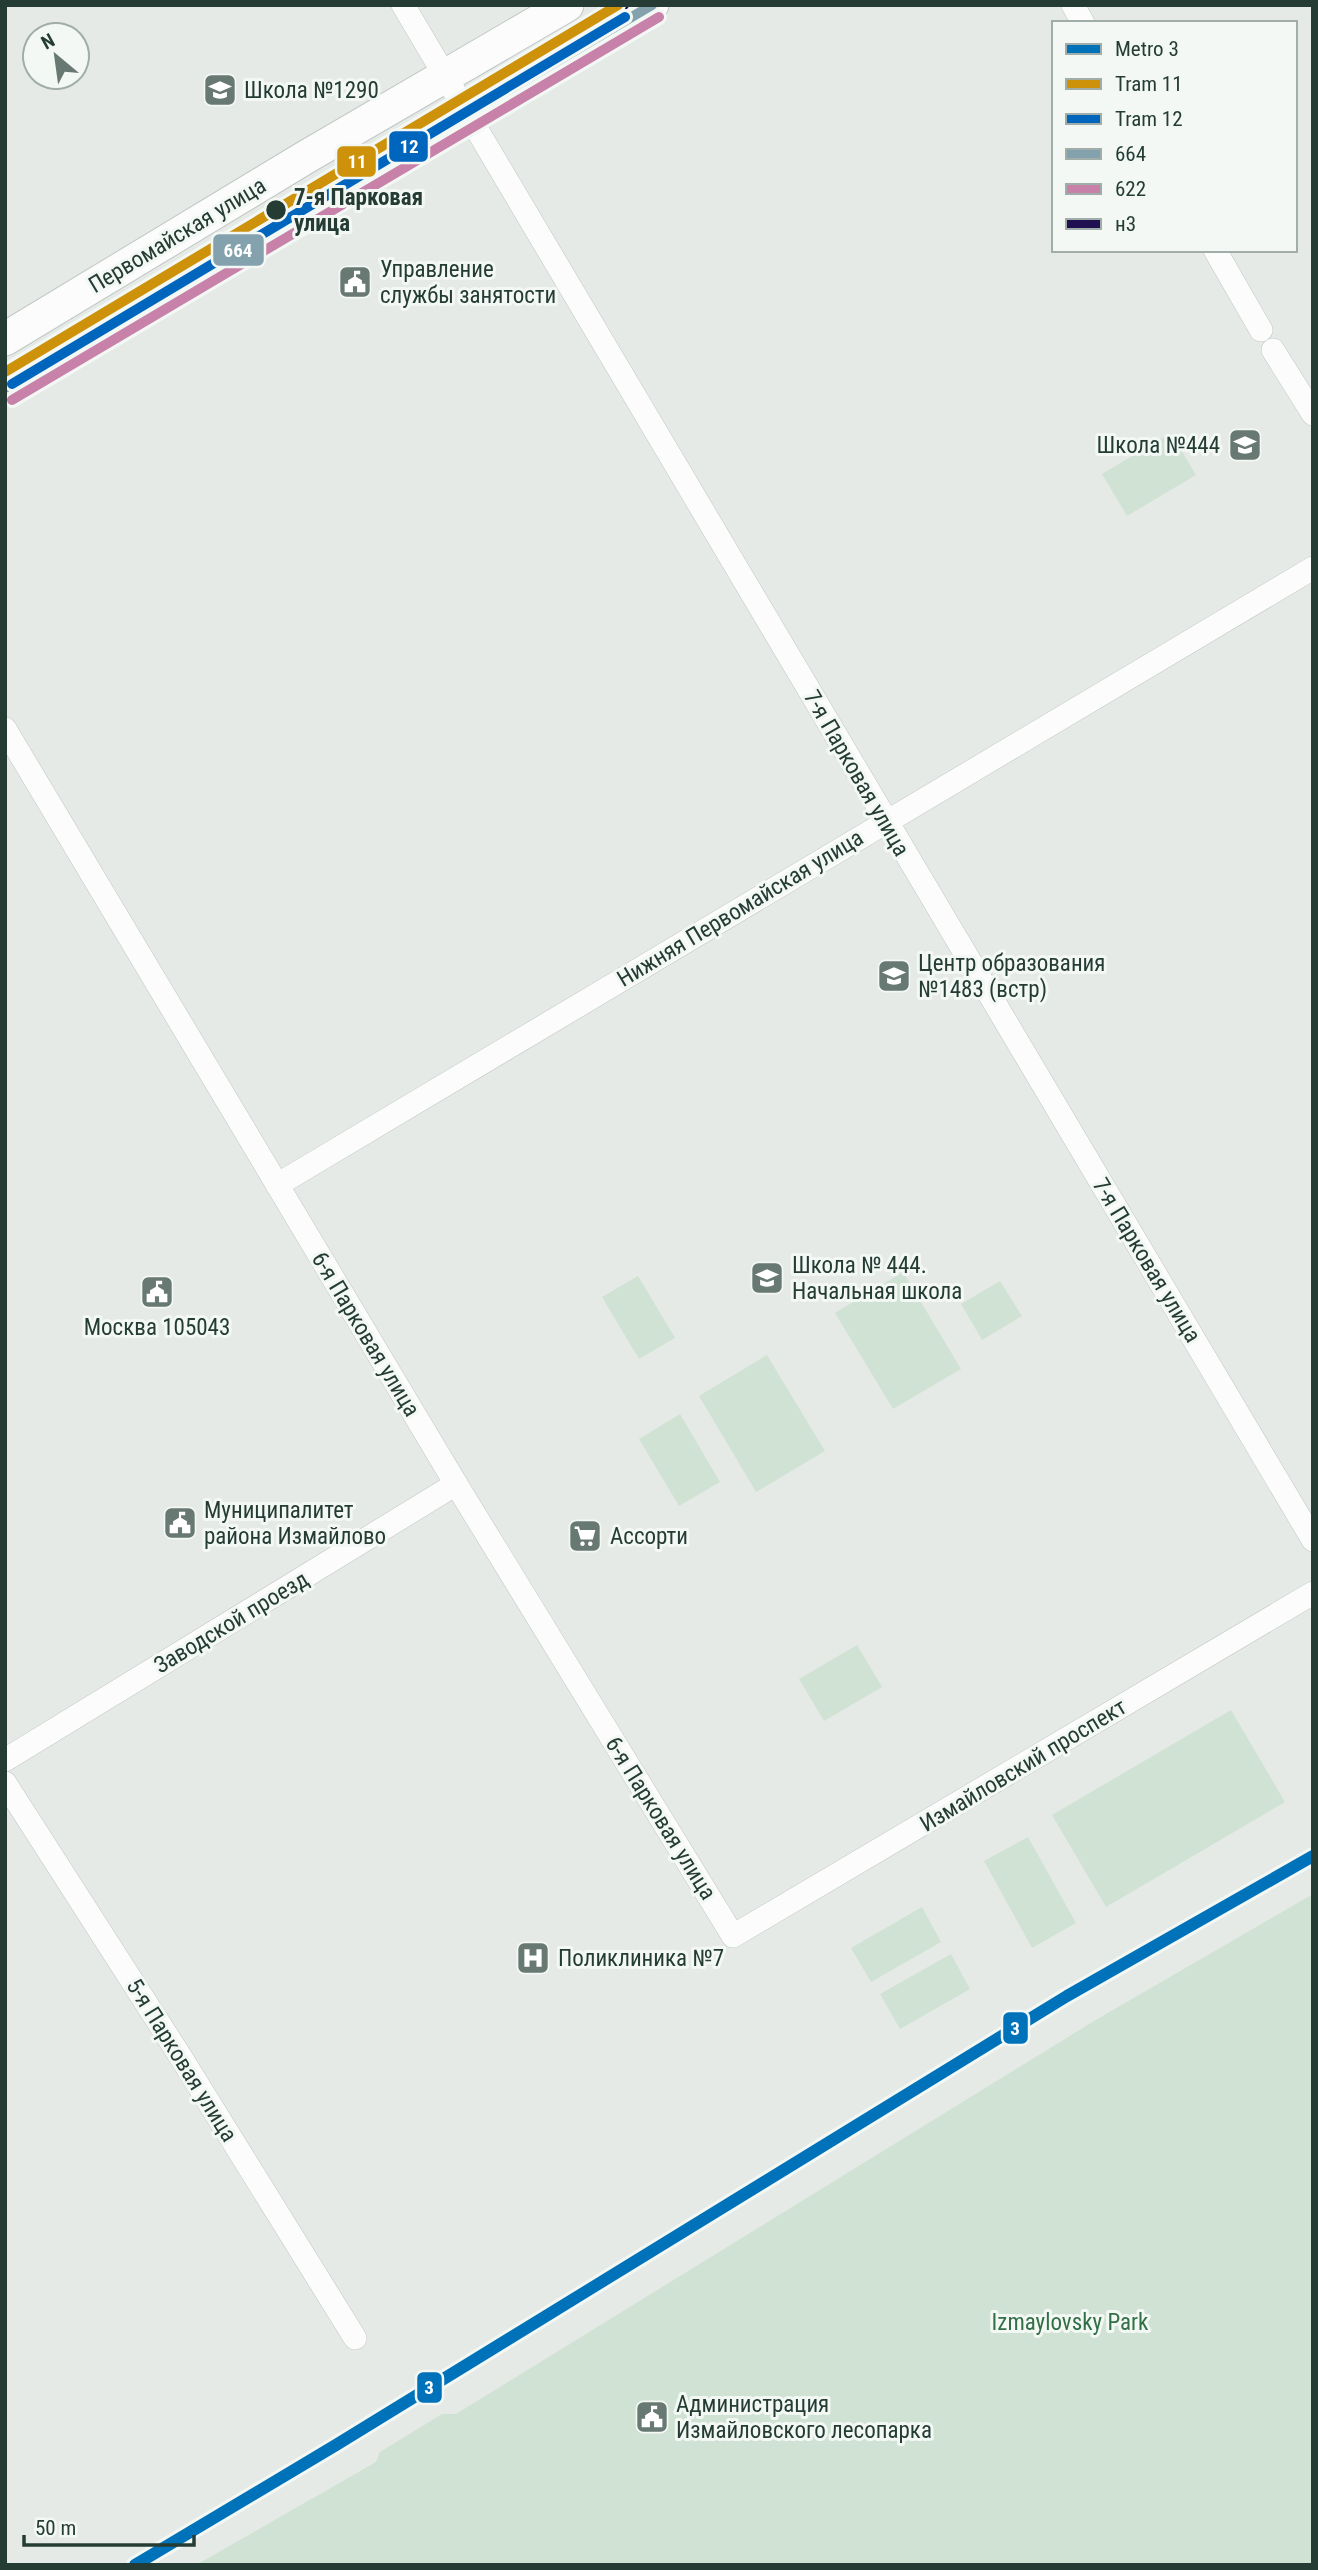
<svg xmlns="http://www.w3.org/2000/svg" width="1318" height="2570" viewBox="0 0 1318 2570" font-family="'Roboto Condensed',sans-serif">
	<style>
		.green { fill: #d0e2d3 }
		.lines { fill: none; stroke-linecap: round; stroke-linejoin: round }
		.minor-casing { stroke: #c2c7c4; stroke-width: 24 }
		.secondary-casing { stroke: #c1c7c4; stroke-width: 35 }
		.minor { stroke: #fbfcfb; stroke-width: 23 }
		.secondary { stroke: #fbfcfb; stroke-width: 33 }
		.bus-1-casing { stroke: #f3f8f5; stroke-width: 16 }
		.bus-2-casing { stroke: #f3f8f5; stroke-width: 16 }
		.bus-3-casing { stroke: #f3f8f5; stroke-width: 16 }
		.bus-1 { stroke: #83a2ae; stroke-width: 10 }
		.bus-2 { stroke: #c882aa; stroke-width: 10 }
		.bus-3 { stroke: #1f1051; stroke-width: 10 }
		.tram-1-casing { stroke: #f3f8f5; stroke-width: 16 }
		.tram-2-casing { stroke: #f3f8f5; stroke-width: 16 }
		.tram-1 { stroke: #cd910a; stroke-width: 10 }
		.tram-2 { stroke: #0065bd; stroke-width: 10 }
		.metro-1-casing { stroke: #f3f8f5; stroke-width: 18 }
		.metro-1 { stroke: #0072ba; stroke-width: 12 }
		.stop-dot { fill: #243c34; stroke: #f3f8f5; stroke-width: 2.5 }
		.labels { text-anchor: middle; stroke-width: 6; stroke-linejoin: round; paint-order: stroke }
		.poi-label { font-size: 23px; fill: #243c34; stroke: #f3f8f5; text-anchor: start }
		.stop-label { font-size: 23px; font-weight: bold; fill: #243c34; stroke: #f3f8f5; text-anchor: start }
		.street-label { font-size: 23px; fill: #243c34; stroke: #f3f8f5 }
		.park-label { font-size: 23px; fill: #317045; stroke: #f3f8f5 }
		.line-badge { stroke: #f3f8f5; stroke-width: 2.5 }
		.badge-label { font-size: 19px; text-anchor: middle; font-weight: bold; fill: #fff }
	</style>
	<rect width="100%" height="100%" fill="#e5eae7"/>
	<g class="green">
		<path d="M1171,433L1196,475L1127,516L1102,474Z"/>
		<path d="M903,1272L961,1369L893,1409L835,1313Z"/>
		<path d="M638,1276L675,1338L639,1359L602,1297Z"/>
		<path d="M1000,1281L1022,1316L982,1340L961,1304Z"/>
		<path d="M767,1355L825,1451L756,1492L699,1396Z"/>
		<path d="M680,1414L720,1482L679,1506L639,1439Z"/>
		<path d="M857,1645L882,1687L824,1721L799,1679Z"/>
		<path d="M1231,1710L1285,1802L1106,1907L1052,1815Z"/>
		<path d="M1028,1837L1076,1923L1032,1948L984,1861Z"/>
		<path d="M1313,1894V2565H196L376,2462L380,2452L442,2414H456L1094,2021Z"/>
		<path d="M922,1907L941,1942L871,1982L851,1948Z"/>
		<path d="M951,1954L970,1989L900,2029L880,1994Z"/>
	</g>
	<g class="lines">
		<defs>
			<g id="minor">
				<path d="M403,5L1313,1540"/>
				<path d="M1073,5L1083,23"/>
				<path d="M1215,250L1261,330"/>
				<path d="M1273,350L1313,414"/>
				<path d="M5,729L456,1484L733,1936L1313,1593"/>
				<path d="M277,1185L1313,568"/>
				<path d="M5,1760L456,1484"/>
				<path d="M5,1783L182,2059L355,2338"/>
			</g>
			<g id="secondary">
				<path d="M5,339L306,157L567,5"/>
				<path d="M5,388L203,269L246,247L652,5"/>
			</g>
		</defs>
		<use href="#minor" class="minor-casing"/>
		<use href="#secondary" class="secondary-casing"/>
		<use href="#minor" class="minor"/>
		<use href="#secondary" class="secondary"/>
		<defs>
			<path id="bus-1" d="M5,388L652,5"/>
			<path id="bus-2" d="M12,400L659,17"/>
			<path id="bus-3" d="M5,372L624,5"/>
		</defs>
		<use href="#bus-1" class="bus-1-casing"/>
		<use href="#bus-2" class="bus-2-casing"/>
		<use href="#bus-3" class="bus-3-casing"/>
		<use href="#bus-1" class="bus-1"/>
		<use href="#bus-2" class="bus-2"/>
		<use href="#bus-3" class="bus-3"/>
		<defs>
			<path id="tram-1" d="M5,372L618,5"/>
			<path id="tram-2" d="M12,384L625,17"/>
		</defs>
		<use href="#tram-1" class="tram-1-casing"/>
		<use href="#tram-2" class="tram-2-casing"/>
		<use href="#tram-1" class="tram-1"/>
		<use href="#tram-2" class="tram-2"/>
		<defs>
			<path id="metro-1" d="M135,2565L336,2445L1067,1996L1313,1856"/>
		</defs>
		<use href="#metro-1" class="metro-1-casing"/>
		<use href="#metro-1" class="metro-1"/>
	</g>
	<defs>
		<symbol id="school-square" viewBox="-11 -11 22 22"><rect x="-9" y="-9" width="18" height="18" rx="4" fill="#687973" stroke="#f3f8f5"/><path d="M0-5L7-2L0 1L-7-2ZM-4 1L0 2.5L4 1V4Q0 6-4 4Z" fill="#fff"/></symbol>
		<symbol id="civic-square" viewBox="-11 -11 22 22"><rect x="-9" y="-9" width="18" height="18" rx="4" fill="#687973" stroke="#f3f8f5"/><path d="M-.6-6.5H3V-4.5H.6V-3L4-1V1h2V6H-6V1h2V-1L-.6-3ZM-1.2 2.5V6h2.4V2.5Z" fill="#fff"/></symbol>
		<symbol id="supermarket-square" viewBox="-11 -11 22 22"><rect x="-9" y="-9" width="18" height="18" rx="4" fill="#687973" stroke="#f3f8f5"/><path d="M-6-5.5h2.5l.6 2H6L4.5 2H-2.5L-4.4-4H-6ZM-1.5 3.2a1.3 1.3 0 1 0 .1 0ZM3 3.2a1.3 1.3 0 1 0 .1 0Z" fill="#fff"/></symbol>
		<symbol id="hospital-square" viewBox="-11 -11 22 22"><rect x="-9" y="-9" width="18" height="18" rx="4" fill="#687973" stroke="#f3f8f5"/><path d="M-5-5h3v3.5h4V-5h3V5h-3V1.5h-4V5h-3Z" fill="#fff"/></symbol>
	</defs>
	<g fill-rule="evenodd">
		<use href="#school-square" x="201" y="71" width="38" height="38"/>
		<use href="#civic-square" x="336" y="263" width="38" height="38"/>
		<use href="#school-square" x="1226" y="426" width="38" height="38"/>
		<use href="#school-square" x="875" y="957" width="38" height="38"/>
		<use href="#school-square" x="748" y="1259" width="38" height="38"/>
		<use href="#civic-square" x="138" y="1273" width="38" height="38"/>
		<use href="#civic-square" x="161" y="1504" width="38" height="38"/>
		<use href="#supermarket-square" x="566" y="1517" width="38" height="38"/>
		<use href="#hospital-square" x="514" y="1939" width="38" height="38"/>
		<use href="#civic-square" x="633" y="2398" width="38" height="38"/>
	</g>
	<circle class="stop-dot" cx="276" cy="210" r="11"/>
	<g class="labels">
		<g class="poi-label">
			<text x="244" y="98">Школа №1290</text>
			<text x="380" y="277">Управление<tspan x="380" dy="26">cлужбы занятости</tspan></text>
			<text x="1220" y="453" text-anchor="end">Школа №444</text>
			<text x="918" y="971">Центр образования<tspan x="918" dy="26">№1483 (встр)</tspan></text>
			<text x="792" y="1273">Школа № 444.<tspan x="792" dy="26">Начальная школа</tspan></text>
			<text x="157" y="1335" text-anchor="middle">Москва 105043</text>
			<text x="204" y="1518">Муниципалитет<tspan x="204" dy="26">района Измайлово</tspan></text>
			<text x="610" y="1544">Ассорти</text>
			<text x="558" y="1966">Поликлиника №7</text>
			<text x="676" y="2412">Администрация<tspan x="676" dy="26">Измайловского лесопарка</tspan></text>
		</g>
		<g class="stop-label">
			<text x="294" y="205">7-я Парковая<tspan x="294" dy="26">улица</tspan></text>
		</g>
		<g class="street-label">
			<text transform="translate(177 235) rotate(-31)" y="8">Первомайская улица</text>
			<text transform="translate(857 773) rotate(60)" y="8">7-я Парковая улица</text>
			<text transform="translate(740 908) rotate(-31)" y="8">Нижняя Первомайская улица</text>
			<text transform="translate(1147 1260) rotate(59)" y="8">7-я Парковая улица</text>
			<text transform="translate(366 1334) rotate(59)" y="8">6-я Парковая улица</text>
			<text transform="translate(231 1622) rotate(-31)" y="8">Заводской проезд</text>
			<text transform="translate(1023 1765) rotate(-31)" y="8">Измайловский проспект</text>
			<text transform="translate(661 1818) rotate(58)" y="8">6-я Парковая улица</text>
			<text transform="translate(182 2060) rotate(58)" y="8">5-я Парковая улица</text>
		</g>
		<g class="park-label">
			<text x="1070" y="2330">Izmaylovsky Park</text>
		</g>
	</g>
	<g class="line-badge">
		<rect x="388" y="130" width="41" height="33" rx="7" fill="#0065bd"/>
		<rect x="336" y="145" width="41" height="33" rx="7" fill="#cd910a"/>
		<rect x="212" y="233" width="53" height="34" rx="7" fill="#83a2ae"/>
		<rect x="1002" y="2011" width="27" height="34" rx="7" fill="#0072ba"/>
		<rect x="416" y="2371" width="27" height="33" rx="7" fill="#0072ba"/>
	</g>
	<g class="badge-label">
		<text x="409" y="153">12</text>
		<text x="357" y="168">11</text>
		<text x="238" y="257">664</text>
		<text x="1015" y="2035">3</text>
		<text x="429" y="2394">3</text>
	</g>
	<rect width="1318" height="2570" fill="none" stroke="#243c34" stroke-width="14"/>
	<rect x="1052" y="21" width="245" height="231" fill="#f3f8f5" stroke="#a0ada8" stroke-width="2"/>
	<rect x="1066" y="44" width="35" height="10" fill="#0072ba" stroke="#a0ada8" stroke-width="2"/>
	<text x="1115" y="56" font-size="21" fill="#243c34">Metro 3</text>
	<rect x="1066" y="79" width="35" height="10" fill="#cd910a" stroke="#a0ada8" stroke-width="2"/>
	<text x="1115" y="91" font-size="21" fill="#243c34">Tram 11</text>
	<rect x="1066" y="114" width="35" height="10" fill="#0065bd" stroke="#a0ada8" stroke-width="2"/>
	<text x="1115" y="126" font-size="21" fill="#243c34">Tram 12</text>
	<rect x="1066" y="149" width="35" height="10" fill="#83a2ae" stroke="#a0ada8" stroke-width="2"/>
	<text x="1115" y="161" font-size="21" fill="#243c34">664</text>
	<rect x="1066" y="184" width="35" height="10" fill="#c882aa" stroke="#a0ada8" stroke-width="2"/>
	<text x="1115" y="196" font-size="21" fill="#243c34">622</text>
	<rect x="1066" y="219" width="35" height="10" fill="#1f1051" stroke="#a0ada8" stroke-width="2"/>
	<text x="1115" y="231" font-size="21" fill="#243c34">н3</text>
	<g transform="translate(56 56) rotate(331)"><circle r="33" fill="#f3f8f5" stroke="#a0ada8" stroke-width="2"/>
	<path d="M0-5L12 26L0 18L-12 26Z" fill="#687973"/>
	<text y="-10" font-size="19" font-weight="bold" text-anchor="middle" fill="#243c34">N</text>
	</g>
	<path d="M24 2535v10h170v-10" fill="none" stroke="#243c34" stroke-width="3.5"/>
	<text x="35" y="2535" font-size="21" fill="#243c34" stroke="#f3f8f5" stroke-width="5" paint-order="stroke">50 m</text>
</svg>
